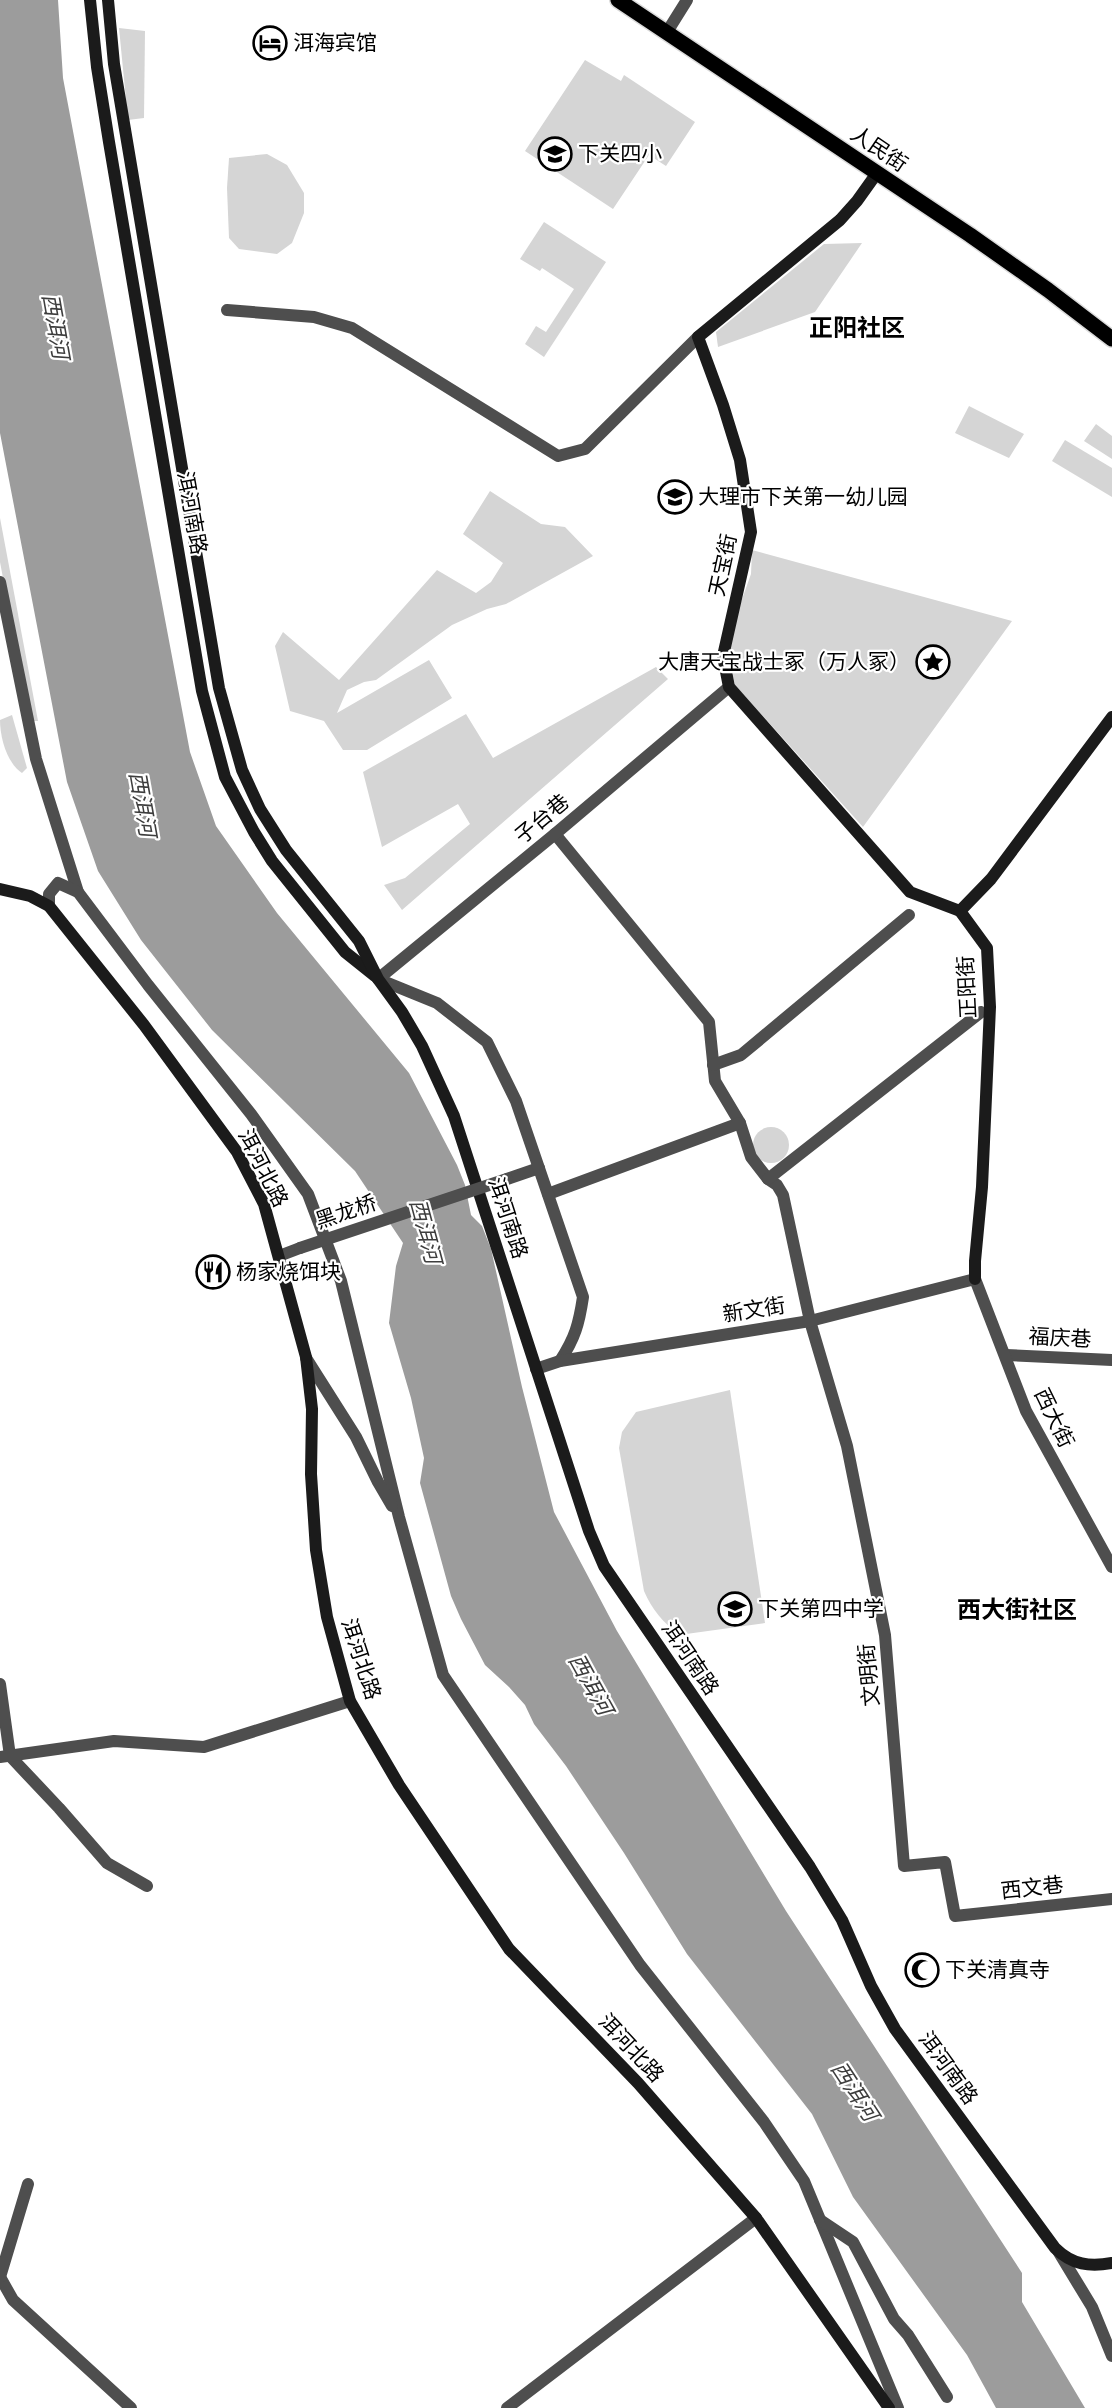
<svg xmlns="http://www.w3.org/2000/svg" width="1112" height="2408" viewBox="0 0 1112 2408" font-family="'Alegreya Sans','Noto Sans SC',sans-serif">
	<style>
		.green { fill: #d5d5d5 }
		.water { fill: #9c9c9c }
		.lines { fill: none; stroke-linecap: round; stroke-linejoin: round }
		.primary-casing { stroke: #dbdbdb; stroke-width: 18 }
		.street { stroke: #4e4e4e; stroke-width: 12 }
		.secondary { stroke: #1b1b1b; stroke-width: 12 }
		.primary { stroke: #000; stroke-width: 15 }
		.street-bridge { stroke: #4e4e4e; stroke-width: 12 }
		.labels { text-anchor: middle; stroke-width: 4.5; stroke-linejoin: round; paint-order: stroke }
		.poi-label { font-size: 21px; fill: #000; stroke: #fff; text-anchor: start }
		.street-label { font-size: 21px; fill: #000; stroke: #fff }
		.water-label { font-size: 22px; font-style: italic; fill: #3d3d3d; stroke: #fff }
		.quarter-label { font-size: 24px; font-weight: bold; fill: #000; stroke: #fff }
	</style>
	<rect width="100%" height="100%" fill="#fff"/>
	<g class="green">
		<path d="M119,28L145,31L144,118L128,120Z"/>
		<path d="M585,60L621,81L624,75L695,122L666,166L649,155L613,209L525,151Z"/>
		<path d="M267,154L287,165L304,193V213L292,243L277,254L239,249L229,238L227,188L229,158Z"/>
		<path d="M544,222L606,262L544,357L525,344L536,326L546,332L574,289L542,268L540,271L520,259Z"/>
		<path d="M862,243L815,312L718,347L716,332L824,244Z"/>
		<path d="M969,406L1024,434L1009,458L955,433Z"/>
		<path d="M1096,424L1112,436V459L1084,441Z"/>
		<path d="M1065,440L1112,468V497L1052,461Z"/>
		<path d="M490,491L541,524L565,527L593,556L506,604L487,609L452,625L376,680L364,682L347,690L337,713L429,660L452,698L367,750H343L324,721L290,711L275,646L283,632L339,680L437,570L476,593L491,582L503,563L463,534Z"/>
		<path d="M0,518L38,721H34L27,707L0,562Z"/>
		<path d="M752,550L1012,621L863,827L735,685L729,655L736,616L751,574Z"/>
		<path d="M656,667L668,679L402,910L384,885L405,878L470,824L458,804L382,847L363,772L466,714L493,758Z"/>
		<path d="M12,715L27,768L22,773C7,763 0,738 0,720Z"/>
		<circle cx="771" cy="1145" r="18"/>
		<path d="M730,1390L765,1623L679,1635C663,1622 652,1610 644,1591L619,1448L622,1432L636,1412Z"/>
	</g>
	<path class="water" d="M0,0H58L63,78L190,752L216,826L277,913L409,1073L457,1165L465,1185L471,1215L482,1226L491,1249L522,1387L554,1512L617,1631L786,1911L1022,2273V2302L1085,2408H996L967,2355L853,2197L812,2114L687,1954L624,1853L566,1766L534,1724L525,1705L509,1687L485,1665L461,1619L451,1596L420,1483L424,1458L411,1398L389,1323L396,1266L403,1243L355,1171L212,1030L141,940L98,871L67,782L0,433Z"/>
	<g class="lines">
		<defs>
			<path id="primary" d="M618,0L970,235L1048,290L1112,339"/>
		</defs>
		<use href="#primary" class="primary-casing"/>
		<g class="street">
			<path d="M667,32L687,0"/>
			<path d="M227,310L314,317L352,328L558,456L585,449L698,337"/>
			<path d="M0,582L36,759L78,892"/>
			<path d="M555,834L709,1022L715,1081L740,1123L751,1157L768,1179L777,1185L783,1195L810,1321L847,1446L885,1635L904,1866L945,1862L955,1916L1112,1899"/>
			<path d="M49,906V894L58,883L78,892L148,985L251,1114L308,1194L341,1281L399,1517L443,1675L640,1965L764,2122L804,2181L898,2408"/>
			<path d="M713,1065L741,1055L909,915"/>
			<path d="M507,1179L539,1168"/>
			<path d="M768,1179L981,1012"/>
			<path d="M548,1194L740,1123"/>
			<path d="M279,1256L300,1248"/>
			<path d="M1006,1355L1112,1360"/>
			<path d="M306,1358L356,1437L378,1482L392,1506"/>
			<path d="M560,1361C575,1338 579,1324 583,1297L516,1101L487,1042L437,1003L378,979L555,834L729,687"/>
			<path d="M536,1369L560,1361L810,1321L975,1279L1026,1411L1112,1567"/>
			<path d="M0,1684L10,1756L59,1808L107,1863L147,1886"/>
			<path d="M0,1757L114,1741L204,1747L350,1701"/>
			<path d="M820,2220L853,2242L894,2319L908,2335L947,2397"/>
			<path d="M1058,2251L1092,2307L1112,2356"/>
			<path d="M0,2277L13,2300L131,2408"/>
			<path d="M0,2277L28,2184"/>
			<path d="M507,2408L756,2218"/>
		</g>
		<g class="secondary">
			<path d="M90,0L97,67L109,142L202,691L225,777L254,832L272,861L345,952L375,976"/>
			<path d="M108,0L114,64L219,688L242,770L260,809L286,850L359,941L378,979L402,1012L422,1046L454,1116L589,1531L604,1566L810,1867L842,1920L871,1986L895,2029L1055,2248C1072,2265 1090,2267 1112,2263"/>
			<path d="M877,173L857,201L840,220L698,337L723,405L740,460L751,532L723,656L729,687L910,892L960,911"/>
			<path d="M0,889L30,896L49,906L144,1025L237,1152L264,1204L306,1357L312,1409L311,1474L316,1550L327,1617L350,1701L399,1785L509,1949L638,2083L756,2218L889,2408"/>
			<path d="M975,1279V1261L982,1187L990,1007L987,948L960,911L991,879L1112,717"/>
		</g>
		<use href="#primary" class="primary"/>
		<path class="street-bridge" d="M300,1248L507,1179"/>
	</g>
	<defs>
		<symbol id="hotel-ring" viewBox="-11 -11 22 22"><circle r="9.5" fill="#fff" stroke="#000" stroke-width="1.5"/><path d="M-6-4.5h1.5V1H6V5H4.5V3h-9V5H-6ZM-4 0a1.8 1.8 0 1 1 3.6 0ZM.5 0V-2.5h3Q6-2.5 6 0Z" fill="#000"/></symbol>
		<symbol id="school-ring" viewBox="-11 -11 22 22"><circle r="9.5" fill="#fff" stroke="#000" stroke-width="1.5"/><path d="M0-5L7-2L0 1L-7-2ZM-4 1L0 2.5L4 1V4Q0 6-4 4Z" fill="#000"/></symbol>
		<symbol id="sight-ring" viewBox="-11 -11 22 22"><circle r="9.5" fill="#fff" stroke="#000" stroke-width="1.5"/><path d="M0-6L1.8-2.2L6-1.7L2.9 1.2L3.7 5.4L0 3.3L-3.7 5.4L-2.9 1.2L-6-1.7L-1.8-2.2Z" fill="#000"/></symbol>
		<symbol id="restaurant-ring" viewBox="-11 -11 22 22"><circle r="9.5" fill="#fff" stroke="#000" stroke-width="1.5"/><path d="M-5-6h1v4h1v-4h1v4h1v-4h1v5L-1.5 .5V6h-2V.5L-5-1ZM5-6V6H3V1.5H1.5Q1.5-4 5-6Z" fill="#000"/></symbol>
		<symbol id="mosque-ring" viewBox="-11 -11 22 22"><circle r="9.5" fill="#fff" stroke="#000" stroke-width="1.5"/><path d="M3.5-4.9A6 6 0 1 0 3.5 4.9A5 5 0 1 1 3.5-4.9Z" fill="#000"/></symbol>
	</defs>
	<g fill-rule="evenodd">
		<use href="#hotel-ring" x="251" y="24" width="38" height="38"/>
		<use href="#school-ring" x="536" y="135" width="38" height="38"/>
		<use href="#school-ring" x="656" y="478" width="38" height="38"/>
		<use href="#sight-ring" x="914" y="643" width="38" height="38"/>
		<use href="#restaurant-ring" x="194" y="1253" width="38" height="38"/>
		<use href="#school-ring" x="716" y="1590" width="38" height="38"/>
		<use href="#mosque-ring" x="903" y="1951" width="38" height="38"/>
	</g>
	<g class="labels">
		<g class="poi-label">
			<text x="293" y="50">洱海宾馆</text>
			<text x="578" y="161">下关四小</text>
			<text x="698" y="504">大理市下关第一幼儿园</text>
			<text x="910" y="669" text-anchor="end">大唐天宝战士冢（万人冢）</text>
			<text x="236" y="1279">杨家烧饵块</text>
			<text x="758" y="1616">下关第四中学</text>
			<text x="945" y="1977">下关清真寺</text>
		</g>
		<g class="street-label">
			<text transform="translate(879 149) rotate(34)" y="7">人民街</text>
			<text transform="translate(192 513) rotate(80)" y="7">洱河南路</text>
			<text transform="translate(723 565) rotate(-78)" y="7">天宝街</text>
			<text transform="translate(542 819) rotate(-40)" y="7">子台巷</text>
			<text transform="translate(967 987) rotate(-93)" y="7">正阳街</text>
			<text transform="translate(263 1168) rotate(63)" y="7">洱河北路</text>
			<text transform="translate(346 1212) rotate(-19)" y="7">黑龙桥</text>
			<text transform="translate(508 1218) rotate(72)" y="7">洱河南路</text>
			<text transform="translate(754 1310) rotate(-9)" y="7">新文街</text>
			<text transform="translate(1060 1338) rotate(3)" y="7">福庆巷</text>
			<text transform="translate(1054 1418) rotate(64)" y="7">西大街</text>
			<text transform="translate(690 1658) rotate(56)" y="7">洱河南路</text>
			<text transform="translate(361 1659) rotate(72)" y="7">洱河北路</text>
			<text transform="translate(869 1675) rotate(-95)" y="7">文明街</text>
			<text transform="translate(1032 1888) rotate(-6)" y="7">西文巷</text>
			<text transform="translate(631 2048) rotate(47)" y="7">洱河北路</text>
			<text transform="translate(948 2068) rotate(54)" y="7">洱河南路</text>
		</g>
		<g class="water-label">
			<text transform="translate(56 326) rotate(80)" y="8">西洱河</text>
			<text transform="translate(143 804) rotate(80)" y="8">西洱河</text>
			<text transform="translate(426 1231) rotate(75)" y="8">西洱河</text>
			<text transform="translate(591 1684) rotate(61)" y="8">西洱河</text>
			<text transform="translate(855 2091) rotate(57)" y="8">西洱河</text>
		</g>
		<g class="quarter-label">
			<text x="857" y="336">正阳社区</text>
			<text x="1017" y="1618">西大街社区</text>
		</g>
	</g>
</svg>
